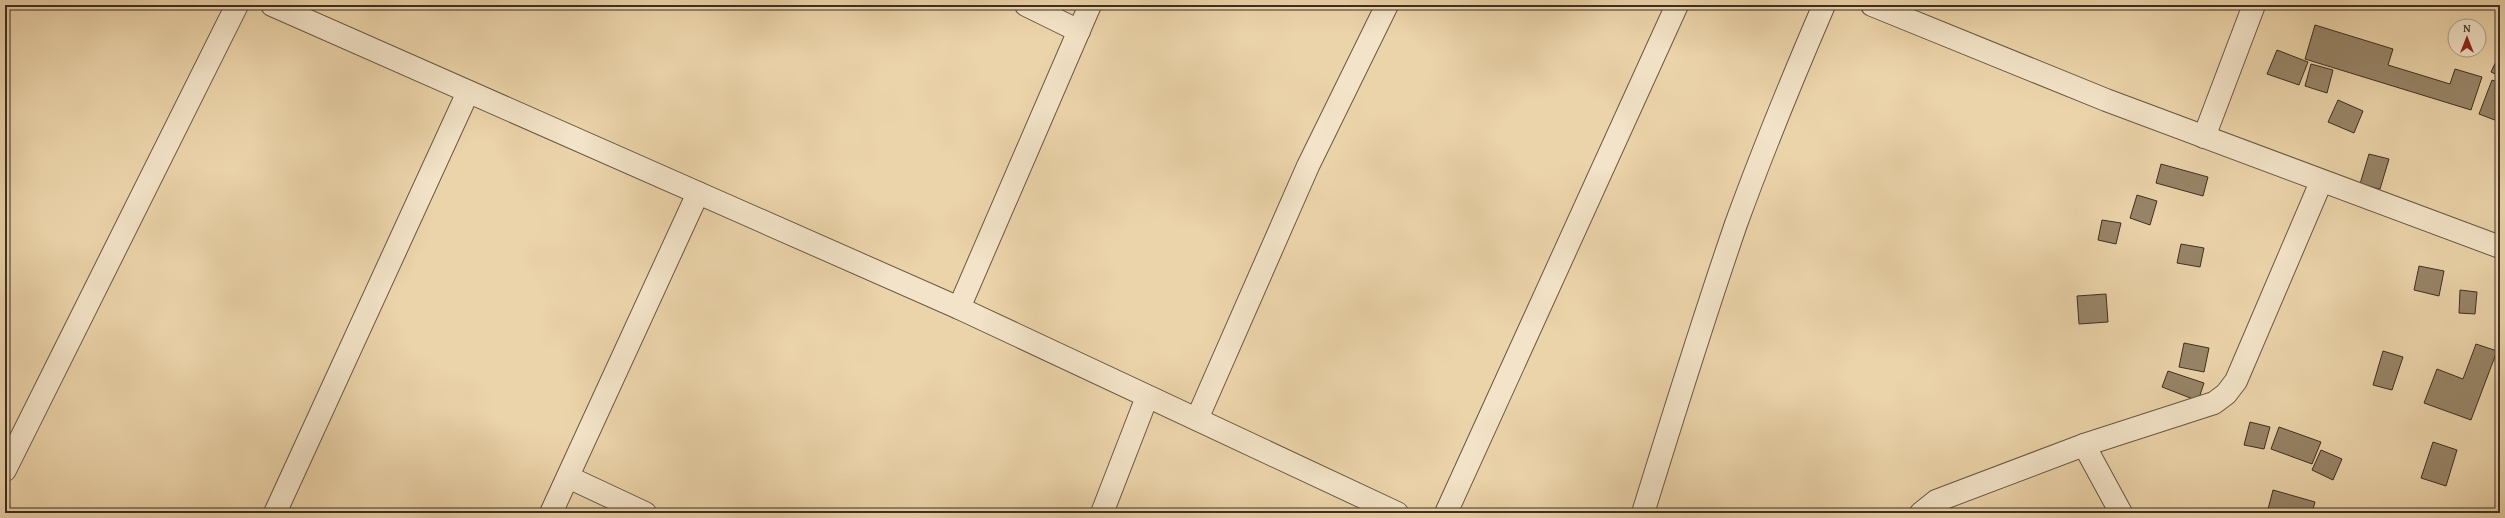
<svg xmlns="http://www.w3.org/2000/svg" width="2505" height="518" viewBox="0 0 2505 518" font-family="'Gentium Book Plus',serif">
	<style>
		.building { fill: #988568; stroke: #3d2f21 }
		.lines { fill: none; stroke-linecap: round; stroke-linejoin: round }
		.minor-casing { stroke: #695843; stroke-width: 24 }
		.minor { stroke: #f3e3c8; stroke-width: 22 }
	</style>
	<rect width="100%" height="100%" fill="#ecd4aa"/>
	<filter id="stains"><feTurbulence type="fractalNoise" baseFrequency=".005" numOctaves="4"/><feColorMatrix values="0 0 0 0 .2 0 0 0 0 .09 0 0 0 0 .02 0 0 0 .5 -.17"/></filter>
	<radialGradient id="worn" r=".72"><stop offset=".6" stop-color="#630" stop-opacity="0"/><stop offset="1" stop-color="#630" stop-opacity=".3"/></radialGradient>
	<g class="building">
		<path d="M2315,25L2393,49L2388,65L2450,84L2455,69L2482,77L2471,110L2305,59Z"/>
		<path d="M2277,50L2308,62L2299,85L2267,74Z"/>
		<path d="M2500,53V76L2491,72Z"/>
		<path d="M2311,64L2333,70L2327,93L2305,86Z"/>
		<path d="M2492,80L2500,83V122L2479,114Z"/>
		<path d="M2338,100L2363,111L2354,133L2328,122Z"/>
		<path d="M2369,154L2389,159L2380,189L2360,184Z"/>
		<path d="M2161,164L2208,177L2203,196L2156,183Z"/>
		<path d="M2137,195L2157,201L2150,225L2130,218Z"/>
		<path d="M2102,220L2121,223L2116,244L2098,240Z"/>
		<path d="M2181,244L2204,248L2200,267L2177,263Z"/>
		<path d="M2419,266L2444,271L2439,296L2414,290Z"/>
		<path d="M2460,290L2477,292L2475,314L2459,313Z"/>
		<path d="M2106,294L2108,322L2079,324L2077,296Z"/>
		<path d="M2184,343L2209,348L2204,372L2179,367Z"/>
		<path d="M2476,344L2497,351L2471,420L2424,403L2437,369L2463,379Z"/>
		<path d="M2383,351L2403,357L2392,390L2373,385Z"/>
		<path d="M2168,371L2204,383L2198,401L2162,387Z"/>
		<path d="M2250,422L2270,427L2264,449L2244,445Z"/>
		<path d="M2279,427L2321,442L2312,464L2271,449Z"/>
		<path d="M2433,442L2457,450L2446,486L2421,478Z"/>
		<path d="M2321,450L2342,459L2333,480L2312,470Z"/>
		<path d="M2273,490L2315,502L2312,513H2267Z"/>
	</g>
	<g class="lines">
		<defs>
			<g id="minor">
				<path d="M272,5L959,308L1397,513"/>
				<path d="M1026,5L1079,31"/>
				<path d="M1872,5L2106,100L2500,247"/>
				<path d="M2204,137L2254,5"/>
				<path d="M959,308L1090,5"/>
				<path d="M1197,419L1308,166L1387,5"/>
				<path d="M2084,445L2121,513"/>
				<path d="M5,470L237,5"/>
				<path d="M568,477L645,513"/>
				<path d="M275,513L468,92"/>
				<path d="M551,513L698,193"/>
				<path d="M1102,513L1147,397"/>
				<path d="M1446,513L1677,5"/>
				<path d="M1643,513C1673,416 1703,320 1736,224C1763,150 1793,77 1824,5"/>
				<path d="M1921,513L1936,501L2084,445L2214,403L2226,394L2236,381L2321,182"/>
			</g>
		</defs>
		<use href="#minor" class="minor-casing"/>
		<use href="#minor" class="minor"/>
	</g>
	<rect width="2505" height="518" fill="none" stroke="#ecd4aa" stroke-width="20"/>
	<rect x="6" y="6" width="2493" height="506" fill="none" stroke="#3d2f21" stroke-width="2"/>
	<rect x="10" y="10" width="2485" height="498" fill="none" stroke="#3d2f21"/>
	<g transform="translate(2467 38)"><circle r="19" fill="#f3e3c8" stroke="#aa9b85"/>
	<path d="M0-3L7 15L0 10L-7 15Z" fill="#8f2418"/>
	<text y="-6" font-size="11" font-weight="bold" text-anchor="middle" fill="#3d2f21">N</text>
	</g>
	<rect width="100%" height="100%" filter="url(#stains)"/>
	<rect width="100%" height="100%" fill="url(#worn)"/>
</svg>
